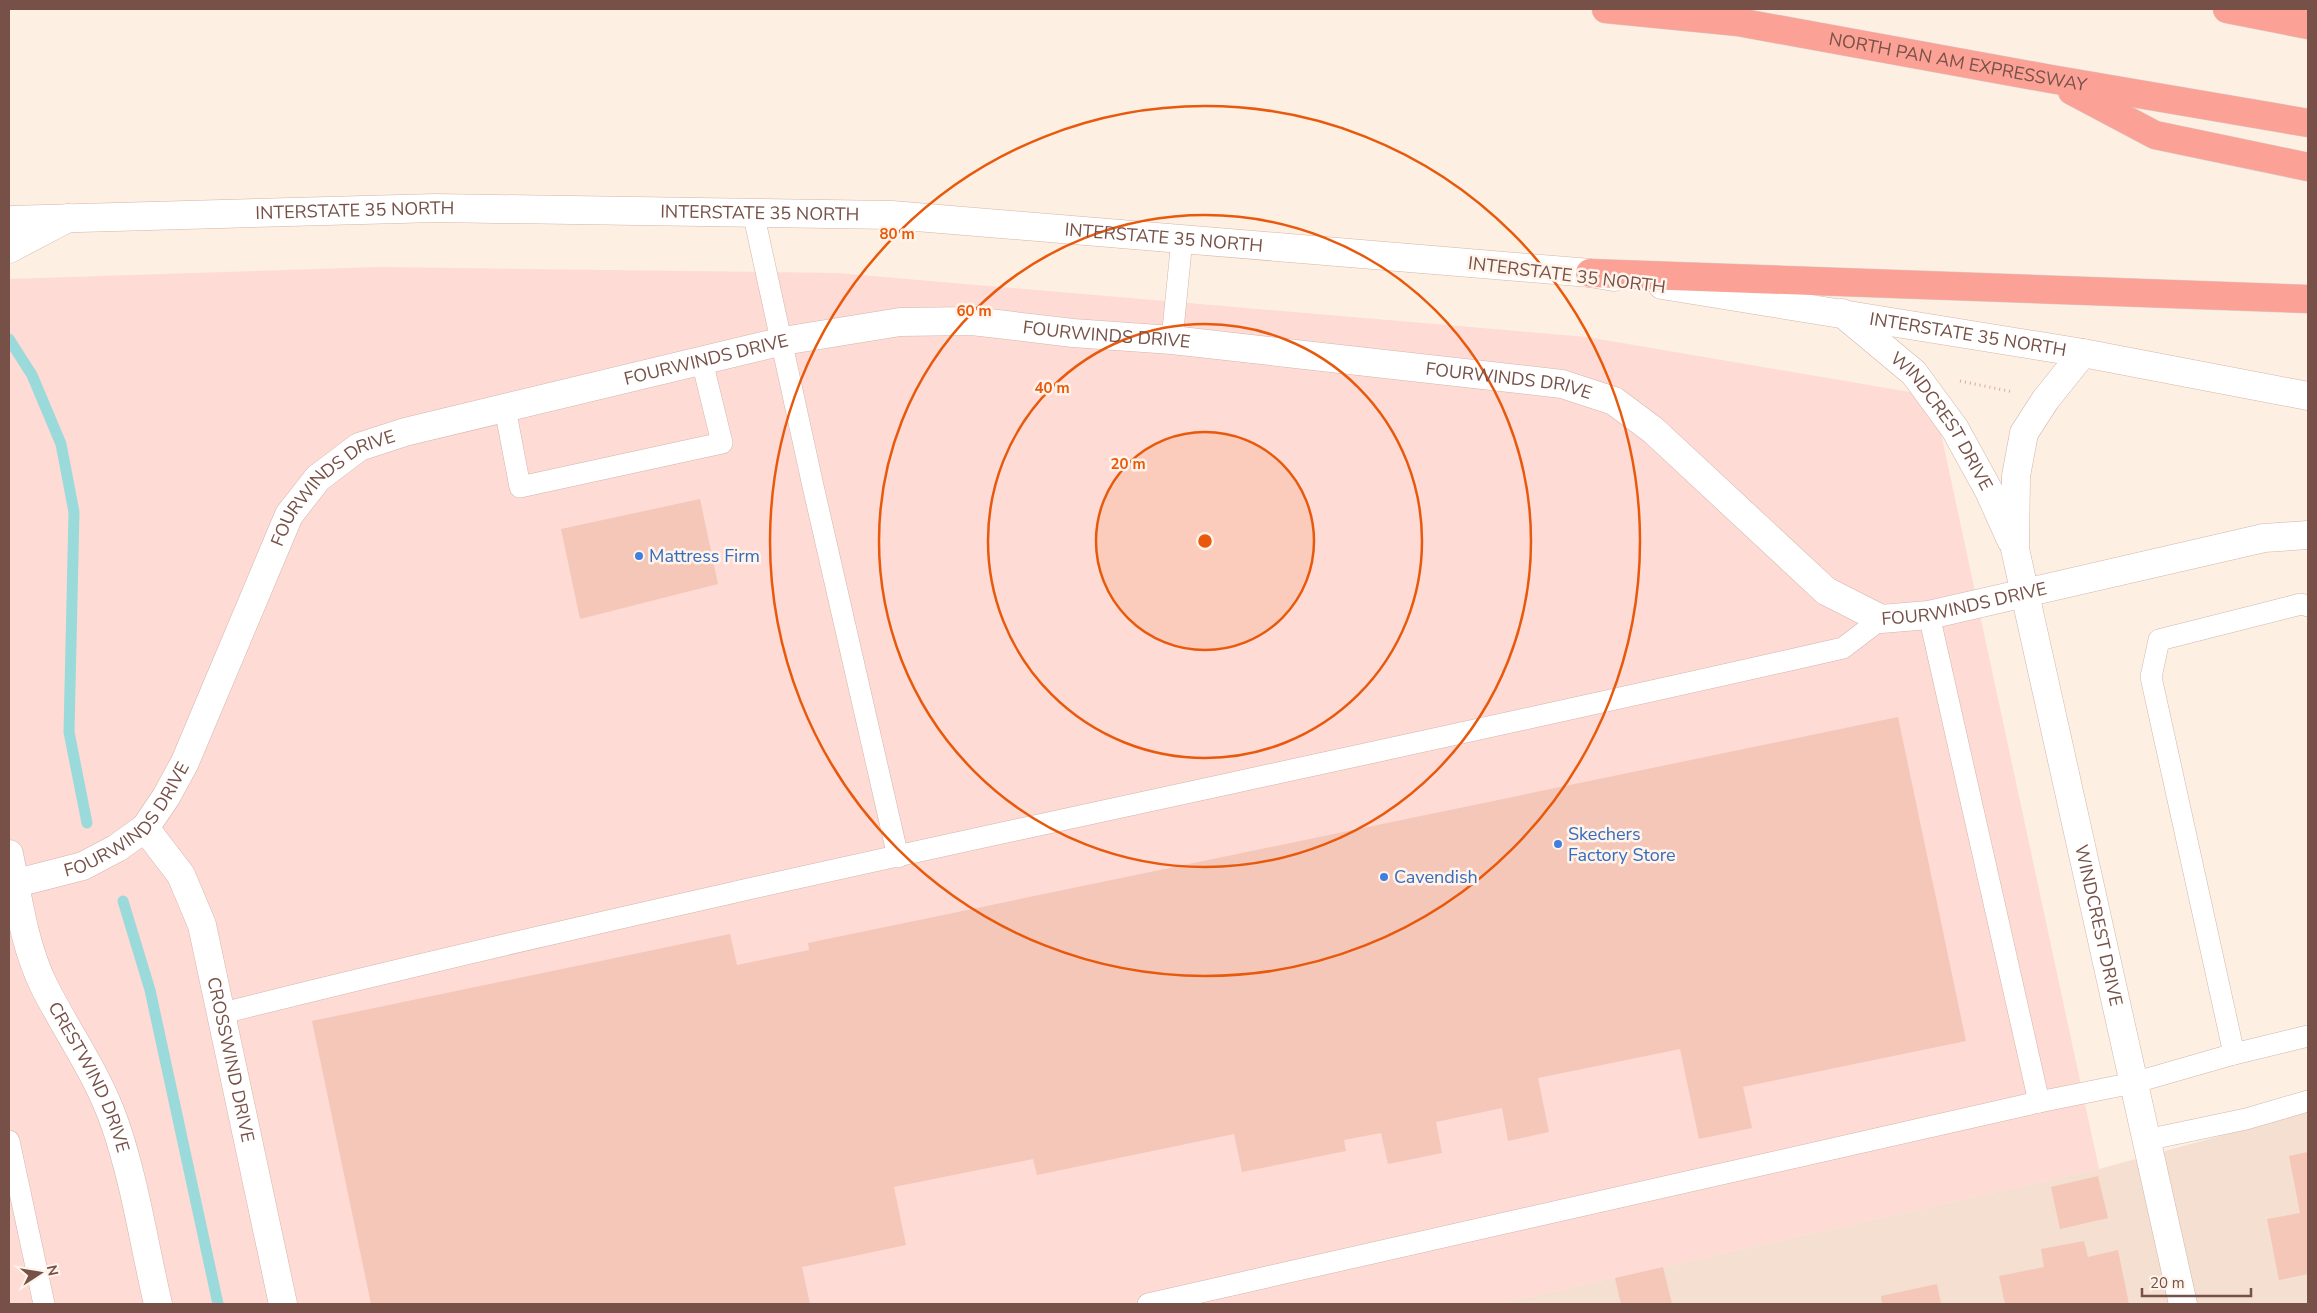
<svg xmlns="http://www.w3.org/2000/svg" width="2317" height="1313" viewBox="0 0 2317 1313" font-family="'Nunito Sans',sans-serif">
	<style>
		.residential { fill: #f5dfd0 }
		.commercial { fill: #fedbd5 }
		.lines { fill: none; stroke-linecap: round; stroke-linejoin: round }
		.stream { stroke: #9bdada; stroke-width: 11 }
		.building { fill: #f4c7b8 }
		.lane-casing { stroke: #d1b6ab; stroke-width: 22 }
		.street-casing { stroke: #d1b6ab; stroke-width: 29 }
		.secondary-casing { stroke: #d5b5a8; stroke-width: 29 }
		.highway-casing { stroke: #d9cecb; stroke-width: 29 }
		.path { stroke: #d9aa9b; stroke-width: 3; stroke-dasharray: 1 4; stroke-linecap: butt }
		.lane { stroke: #fff; stroke-width: 21 }
		.street { stroke: #fff; stroke-width: 28 }
		.secondary { stroke: #fff; stroke-width: 28 }
		.highway { stroke: #fba196; stroke-width: 28 }
		.ring { fill: none; stroke: #e8590c; stroke-width: 2.5 }
		.shop-dot { fill: #3f7fe0; stroke: #fff3ea; stroke-width: 2 }
		.labels { text-anchor: middle; stroke-width: 5; stroke-linejoin: round; paint-order: stroke }
		.street-label { font-size: 18px; fill: #775147; stroke: #fff3ea }
		.shop-label { font-size: 18px; fill: #366cbe; stroke: #fff3ea; text-anchor: start }
		.centre { fill: #e8590c; stroke: #fff3ea; stroke-width: 2.5 }
		.ring-label { font-size: 15px; text-anchor: middle; font-weight: bold; fill: #e8590c; stroke: #fff3ea; stroke-width: 5; stroke-linejoin: round; paint-order: stroke }
	</style>
	<rect width="100%" height="100%" fill="#fdefe2"/>
	<path class="residential" d="M2308,1112V1304H1497L2099,1169Z"/>
	<path class="commercial" d="M379,267L836,273L1587,337L1933,396L2099,1169L1497,1304H9V279Z"/>
	<g class="lines">
		<g class="stream">
			<path d="M9,339L32,375L61,444L74,512L69,732L87,823"/>
			<path d="M123,901L150,990L218,1304"/>
		</g>
	</g>
	<g class="building">
		<path d="M700,499L718,584L580,619L561,529Z"/>
		<path d="M1898,717L1966,1041L1743,1087L1752,1128L1699,1139L1680,1049L1538,1078L1549,1132L1508,1141L1502,1108L1436,1122L1442,1153L1388,1164L1381,1133L1344,1140L1346,1151L1242,1172L1234,1134L1037,1175L1033,1159L894,1187L906,1245L802,1267L810,1304H371L312,1021L730,934L737,965L809,950L808,943Z"/>
		<path d="M2308,1152V1274L2279,1280L2267,1219L2300,1213L2289,1156Z"/>
		<path d="M2098,1176L2108,1218L2060,1229L2051,1187Z"/>
		<path d="M2084,1241L2088,1257L2118,1250L2129,1304H2005L1999,1276L2044,1267L2041,1249Z"/>
		<path d="M1663,1267L1672,1304H1621L1615,1278Z"/>
		<path d="M1937,1284L1941,1304H1882L1881,1296Z"/>
	</g>
	<g class="lines">
		<defs>
			<g id="lane">
				<path d="M753,212L813,486L898,857"/>
				<path d="M1172,340L1182,239"/>
				<path d="M505,408L520,487L722,443L702,361"/>
				<path d="M1929,615L2039,1102L2133,1083L2234,1054L2151,677L2159,640L2301,604L2308,606"/>
				<path d="M219,1014C757,879 1302,772 1843,648L1881,619"/>
				<path d="M2234,1054L2308,1036"/>
				<path d="M2146,1140L2246,1119L2308,1101"/>
				<path d="M9,1141L44,1304"/>
				<path d="M1148,1304L2039,1102"/>
			</g>
			<g id="street">
				<path d="M9,249L68,218"/>
				<path id="s1" d="M1842,313L1914,373L1955,429L1989,491L2011,540"/>
				<path id="s2" d="M2083,353L2046,399L2024,433L2016,476L2015,549L2183,1304"/>
				<path id="s3" d="M145,828L181,875L202,925L283,1304"/>
				<path id="s4" d="M9,854C18,898 24,945 44,986C67,1032 98,1074 115,1124C135,1182 144,1244 158,1304"/>
				<path id="s5" d="M9,885L83,866L117,848L145,828L166,797L185,762L289,515L318,478L359,447L405,432L783,341L900,322L972,321L1073,333L1172,340L1562,384L1614,401L1653,430L1826,591L1881,619L1929,615L2264,538L2308,535"/>
			</g>
			<g id="secondary">
				<path id="s6" d="M9,220L436,208L892,215L1590,273L1614,277"/>
				<path id="s7" d="M1662,285L2083,353L2308,396"/>
			</g>
			<g id="highway">
				<path id="s8" d="M1606,9L1738,22L2051,79L2308,123"/>
				<path d="M2227,9L2308,25"/>
				<path d="M2072,91L2155,135L2308,167"/>
				<path d="M1590,273L2308,299"/>
			</g>
		</defs>
		<use href="#lane" class="lane-casing"/>
		<use href="#street" class="street-casing"/>
		<use href="#secondary" class="secondary-casing"/>
		<use href="#highway" class="highway-casing"/>
		<path class="path" d="M1960,381L2013,392"/>
		<use href="#lane" class="lane"/>
		<use href="#street" class="street"/>
		<use href="#secondary" class="secondary"/>
		<use href="#highway" class="highway"/>
	</g>
	<circle cx="1205" cy="541" r="109" fill="#e8590c" fill-opacity=".12"/>
	<g class="ring">
		<circle cx="1205" cy="541" r="109"/>
		<circle cx="1205" cy="541" r="217"/>
		<circle cx="1205" cy="541" r="326"/>
		<circle cx="1205" cy="541" r="435"/>
	</g>
	<g class="shop-dot">
		<circle cx="639" cy="556" r="5"/>
		<circle cx="1558" cy="844" r="5"/>
		<circle cx="1384" cy="877" r="5"/>
	</g>
	<g class="labels">
		<g class="street-label">
			<text dy="6" stroke="none"><textPath href="#s8" startOffset="356">NORTH PAN AM EXPRESSWAY</textPath></text>
			<text dy="6" stroke="none"><textPath href="#s6" startOffset="346">INTERSTATE 35 NORTH</textPath></text>
			<text dy="6" stroke="none"><textPath href="#s6" startOffset="751">INTERSTATE 35 NORTH</textPath></text>
			<text dy="6" stroke="none"><textPath href="#s6" startOffset="1156">INTERSTATE 35 NORTH</textPath></text>
			<text transform="translate(1567 275) rotate(7)" y="6">INTERSTATE 35 NORTH</text>
			<text dy="6" stroke="none"><textPath href="#s7" startOffset="310">INTERSTATE 35 NORTH</textPath></text>
			<text dy="6" stroke="none"><textPath href="#s5" startOffset="1356">FOURWINDS DRIVE</textPath></text>
			<text dy="6" stroke="none"><textPath href="#s5" startOffset="951">FOURWINDS DRIVE</textPath></text>
			<text dy="6" stroke="none"><textPath href="#s5" startOffset="1761">FOURWINDS DRIVE</textPath></text>
			<text dy="6" stroke="none"><textPath href="#s1" startOffset="149">WINDCREST DRIVE</textPath></text>
			<text dy="6" stroke="none"><textPath href="#s5" startOffset="546">FOURWINDS DRIVE</textPath></text>
			<text dy="6" stroke="none"><textPath href="#s5" startOffset="2300">FOURWINDS DRIVE</textPath></text>
			<text dy="6" stroke="none"><textPath href="#s5" startOffset="141">FOURWINDS DRIVE</textPath></text>
			<text dy="6" stroke="none"><textPath href="#s2" startOffset="602">WINDCREST DRIVE</textPath></text>
			<text dy="6" stroke="none"><textPath href="#s3" startOffset="251">CROSSWIND DRIVE</textPath></text>
			<text dy="6" stroke="none"><textPath href="#s4" startOffset="239">CRESTWIND DRIVE</textPath></text>
		</g>
		<g class="shop-label">
			<text x="649" y="562">Mattress Firm</text>
			<text x="1568" y="840">Skechers<tspan x="1568" dy="21">Factory Store</tspan></text>
			<text x="1394" y="883">Cavendish</text>
		</g>
	</g>
	<circle cx="1205" cy="541" r="8" class="centre"/>
	<g class="ring-label">
		<text x="897" y="239">80 m</text>
		<text x="974" y="316">60 m</text>
		<text x="1052" y="393">40 m</text>
		<text x="1128" y="469">20 m</text>
	</g>
	<rect width="2317" height="1313" fill="none" stroke="#775147" stroke-width="20"/>
	<g transform="translate(40 1273) rotate(78)" stroke="#fff3ea" stroke-width="4" paint-order="stroke">
	<path d="M0-4L9 19L0 12L-9 19Z" fill="#775147"/>
	<text y="-8" font-size="14" font-weight="bold" text-anchor="middle" fill="#775147">N</text>
	</g>
	<path d="M2142 1288v8h109v-8" fill="none" stroke="#775147" stroke-width="2.5"/>
	<text x="2150" y="1288" font-size="15" fill="#775147" stroke="#fff3ea" stroke-width="4" paint-order="stroke">20 m</text>
</svg>
